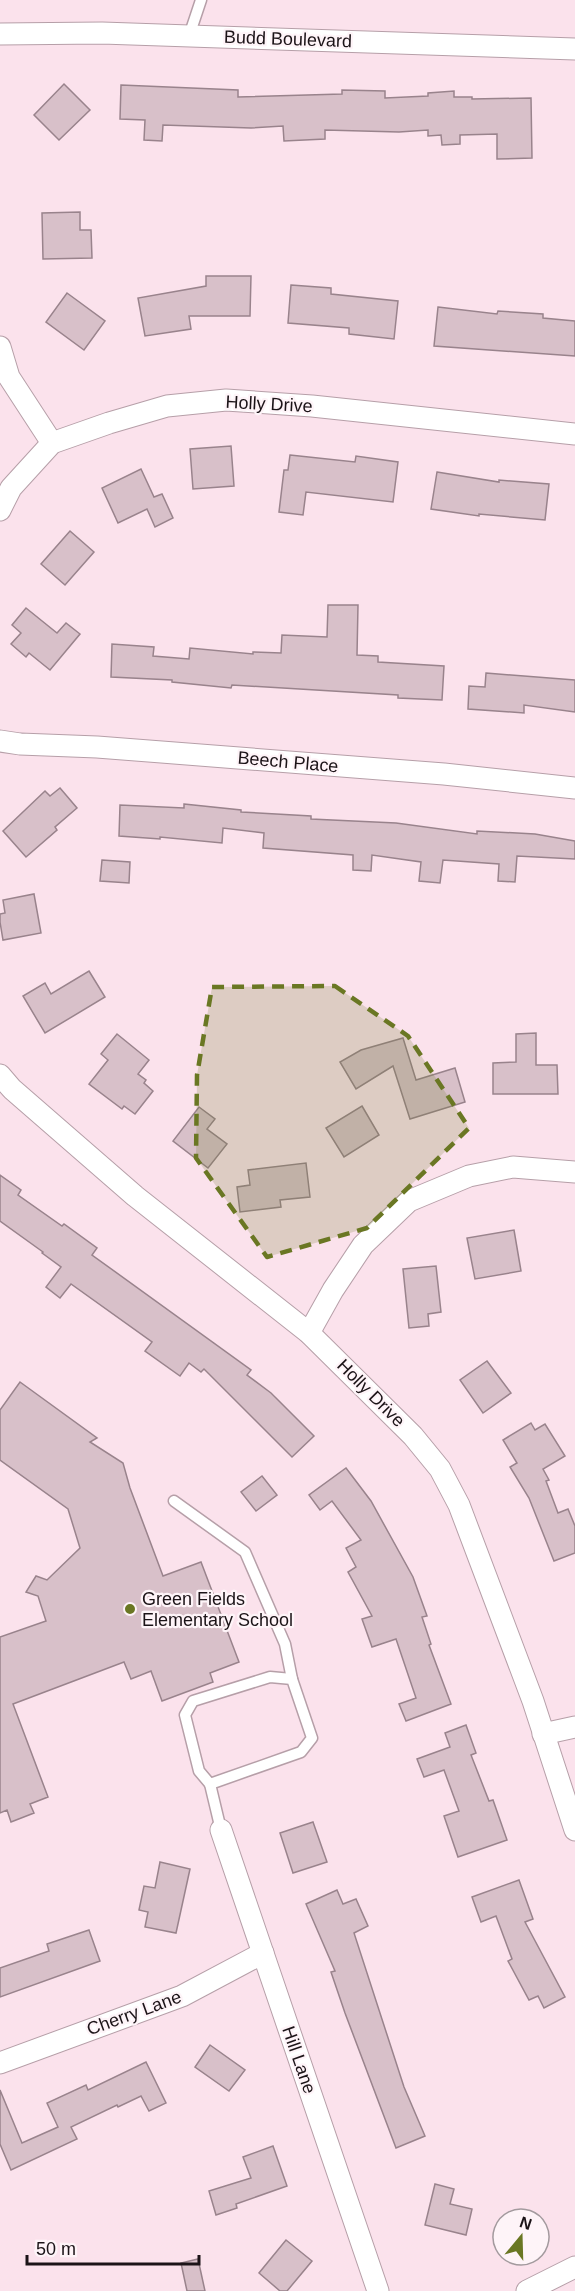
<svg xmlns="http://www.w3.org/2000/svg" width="575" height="2291" viewBox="0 0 575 2291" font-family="Helvetica,sans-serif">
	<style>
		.building { fill: #d8c0c9; stroke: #99838c; stroke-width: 1.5 }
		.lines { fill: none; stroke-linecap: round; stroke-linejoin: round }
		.lane-casing { stroke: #b69fa8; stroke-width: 13 }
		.street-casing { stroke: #b69fa8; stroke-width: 23 }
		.lane { stroke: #fff; stroke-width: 10 }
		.street { stroke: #fff; stroke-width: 21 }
		.marked { fill: #6a7723; fill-opacity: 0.2; stroke: #6a7723; stroke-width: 4.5; stroke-dasharray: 12 8; stroke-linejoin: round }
		.poi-dot { fill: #6a7723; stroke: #fef4f8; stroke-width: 2 }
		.labels { text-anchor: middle; stroke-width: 4.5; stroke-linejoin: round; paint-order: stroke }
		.street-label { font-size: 18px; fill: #1b1317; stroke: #fef4f8 }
		.poi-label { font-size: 18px; fill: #1b1317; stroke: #fef4f8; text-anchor: start }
	</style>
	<rect width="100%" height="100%" fill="#fbe2ec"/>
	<g class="building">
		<path d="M64,84L90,110L59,140L34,115Z"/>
		<path d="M121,85L238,90V97L342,94V90L385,91V98L428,96V93L454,91V97H472V99L531,98L532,158L497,159V134L460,135V144L442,145L441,135L428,136V130L399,132L325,130V139L284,141L283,126L251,128L163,125L162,141L144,140L145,120L120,119Z"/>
		<path d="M80,212V230H91L92,258L43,259L42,213Z"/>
		<path d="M206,276H251L250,316H189L191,329L145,336L138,298L206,286Z"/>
		<path d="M291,285L331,288V294L398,301L394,339L349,334V328L288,323Z"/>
		<path d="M67,293L105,321L84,350L46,322Z"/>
		<path d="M438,307L497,314L498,311L543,314V318L575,321V356L434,346Z"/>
		<path d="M231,446L234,486L193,489L190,449Z"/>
		<path d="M290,455L355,462L356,456L398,462L393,502L306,492L303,515L279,512L284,470H288Z"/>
		<path d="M141,469L154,497L162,494L173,518L155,527L147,509L118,523L102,488Z"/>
		<path d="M437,472L499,482V480L549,484L545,520L479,514V516L431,509Z"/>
		<path d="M70,531L94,552L65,585L41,564Z"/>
		<path d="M328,605H358L357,655L378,656V662L444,666L442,700L398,698V695L232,685L231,688L172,682V680L111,677L112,644L154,647L153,656L189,659L190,648L253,654V652L281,653L282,635L327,637Z"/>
		<path d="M26,608L57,633L66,623L80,634L50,670L29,653L26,657L11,644L21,633L12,625Z"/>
		<path d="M486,673L575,680V712L524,705V713L468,709L469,686L485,687Z"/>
		<path d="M60,788L77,808L55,827L57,830L26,857L3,831L45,791L50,796Z"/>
		<path d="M184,804L241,810V812L311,816V819L396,823L477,834V831L535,834L575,841V859L517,856L515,882L498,881L499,864L443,860L440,883L419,881L421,862L372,855L371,871L353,870V855L263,848L264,833L223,828L222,843L160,837V839L119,836L120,805L184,808Z"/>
		<path d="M102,860L130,862L129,883L100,881Z"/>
		<path d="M34,894L41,933L3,940L0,922V914L5,913L3,900Z"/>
		<path d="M89,971L105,997L45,1033L23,996L45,983L51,994Z"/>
		<path d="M536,1033V1065H557L558,1094H493V1063L516,1062V1034Z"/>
		<path d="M117,1034L149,1060L138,1074L146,1080L144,1083L153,1091L135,1114L124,1106L122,1109L89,1084L108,1060L101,1054Z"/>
		<path d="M403,1038L416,1080L455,1068L465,1102L410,1119L393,1066L356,1089L340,1062L361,1050Z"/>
		<path d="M362,1106L379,1135L344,1157L326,1128Z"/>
		<path d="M199,1107L215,1119L207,1129L227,1144L208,1168L173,1141Z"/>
		<path d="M306,1163L310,1197L280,1200L281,1207L240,1212L237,1187L250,1185L248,1170Z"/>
		<path d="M0,1175L21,1190L18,1195L62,1226L64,1224L97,1248L92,1255L251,1370L247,1375L271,1393L314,1436L292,1457L204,1369L201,1372L189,1363L180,1376L145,1351L152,1342L71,1284L60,1298L46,1287L61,1267L42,1253L43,1252L0,1221Z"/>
		<path d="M514,1230L521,1271L475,1279L467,1238Z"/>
		<path d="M436,1266L441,1312L428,1314L429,1326L409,1328L403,1269Z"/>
		<path d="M487,1361L511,1393L483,1413L460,1380Z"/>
		<path d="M20,1382L97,1438L90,1442L123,1463L130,1488L163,1576L201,1562L239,1662L210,1673L213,1682L162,1701L151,1671L131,1679L124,1662L13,1704L48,1797L30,1804L34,1813L11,1822L7,1810L0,1813V1637L46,1621L38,1596L26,1592L36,1576L47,1580L80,1548L68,1509L0,1460V1410Z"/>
		<path d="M531,1423L535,1430L545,1424L565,1456L543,1469L549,1480L546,1481L558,1513L568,1509L575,1526V1553L554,1561L529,1498L510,1467L517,1463L503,1440Z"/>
		<path d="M346,1468L371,1501L413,1577L427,1616L422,1617L431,1644L429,1645L451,1704L406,1721L399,1704L416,1698L396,1639L372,1647L362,1619L372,1616L348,1572L356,1567L346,1548L361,1540L332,1501L320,1510L309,1495Z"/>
		<path d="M262,1476L277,1495L256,1511L241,1492Z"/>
		<path d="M466,1725L476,1753L471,1755L489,1801L493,1800L507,1840L458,1857L444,1816L459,1811L444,1770L424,1777L417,1759L450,1747L445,1733Z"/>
		<path d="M313,1822L327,1862L293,1873L280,1833Z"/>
		<path d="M160,1862L190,1869L176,1933L145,1927L148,1912L139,1910L144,1886L155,1888Z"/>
		<path d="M519,1880L533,1919L525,1922L565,1997L544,2008L538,1996L529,2000L508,1961L512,1959L496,1916L481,1922L472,1897Z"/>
		<path d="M337,1890L343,1904L356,1899L368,1926L354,1933L404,2087L425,2136L396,2148L345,2013L331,1972L335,1971L306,1904Z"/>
		<path d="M89,1930L100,1961L0,1997V1968L49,1951L47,1944Z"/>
		<path d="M210,2045L245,2070L229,2091L195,2067Z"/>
		<path d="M146,2062L166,2103L149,2111L141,2096L118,2107L117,2105L71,2127L77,2139L11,2170L0,2144V2090L22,2143L58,2127L47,2103L86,2085L88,2090Z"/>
		<path d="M273,2146L287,2186L236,2204L237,2208L216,2215L209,2191L251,2178L243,2157Z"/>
		<path d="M435,2184L454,2189L450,2204L472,2209L466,2235L425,2225Z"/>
		<path d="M286,2240L312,2261L287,2291H280L259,2273Z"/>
		<path d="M198,2259L205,2291H187L181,2263Z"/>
	</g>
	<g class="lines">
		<defs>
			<g id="lane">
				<path d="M189,36L201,0"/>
				<path d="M174,1501L245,1552L285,1644L292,1679"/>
				<path d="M270,1677L292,1679L312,1738L301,1752L210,1784L199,1771L185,1715L193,1701Z"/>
				<path d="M210,1784L221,1830"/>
			</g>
			<g id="street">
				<path d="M0,34L102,33L575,49"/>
				<path d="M0,347L9,377L52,443"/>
				<path d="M0,510L11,488L52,443L109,423L167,406L226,400L312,406L575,434"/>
				<path d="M0,741L20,744L97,747L444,774L575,788"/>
				<path d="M0,1075L12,1089L135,1196L309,1333L413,1436L440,1469L459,1505L533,1701L575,1830"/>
				<path d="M309,1333L333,1290L363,1245L409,1201L469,1176L513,1167L575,1172"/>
				<path d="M543,1734L575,1727"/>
				<path d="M221,1830L378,2291"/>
				<path d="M0,2063L182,1996L263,1953"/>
				<path d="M527,2291L575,2267"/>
			</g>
		</defs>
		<use href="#lane" class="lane-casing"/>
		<use href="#street" class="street-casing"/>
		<use href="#lane" class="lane"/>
		<use href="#street" class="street"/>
	</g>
	<path class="marked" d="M335,986L408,1036L469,1128L367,1228L267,1257L196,1158L197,1075L212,987Z"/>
	<circle class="poi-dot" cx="130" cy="1609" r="6"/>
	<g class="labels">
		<g class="street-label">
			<text transform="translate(288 39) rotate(2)" y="6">Budd Boulevard</text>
			<text transform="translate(269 404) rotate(3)" y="6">Holly Drive</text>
			<text transform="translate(288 762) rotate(5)" y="6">Beech Place</text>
			<text transform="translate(371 1393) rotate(45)" y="6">Holly Drive</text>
			<text transform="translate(134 2013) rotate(-20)" y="6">Cherry Lane</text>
			<text transform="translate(299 2060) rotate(71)" y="6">Hill Lane</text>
		</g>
		<g class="poi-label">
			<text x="142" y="1605">Green Fields<tspan x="142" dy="21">Elementary School</tspan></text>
		</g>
	</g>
	<g transform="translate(521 2237) rotate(19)"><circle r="28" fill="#fef4f8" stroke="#a39a9e" stroke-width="1.5"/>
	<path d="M0-4.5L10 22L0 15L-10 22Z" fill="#6a7723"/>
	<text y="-9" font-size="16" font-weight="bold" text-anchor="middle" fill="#1b1317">N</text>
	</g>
	<path d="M27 2255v9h172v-9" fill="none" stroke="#1b1317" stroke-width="3"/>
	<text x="36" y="2255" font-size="18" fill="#1b1317" stroke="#fef4f8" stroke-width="4.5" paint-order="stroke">50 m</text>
</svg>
